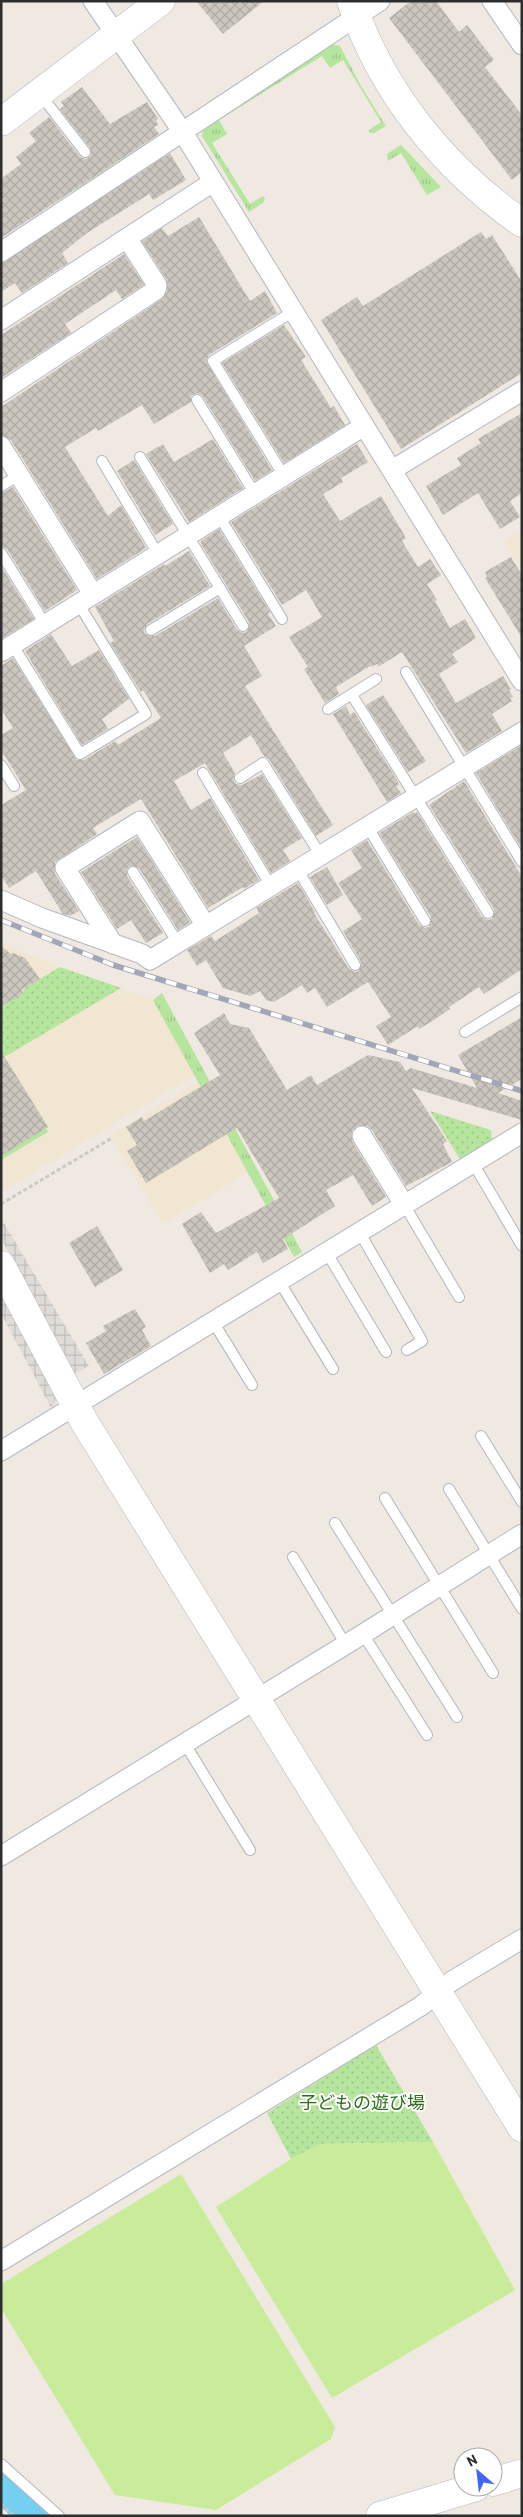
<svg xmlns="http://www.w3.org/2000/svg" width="523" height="2517" viewBox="0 0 523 2517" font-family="Barlow,'Noto Sans JP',sans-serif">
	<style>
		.education { fill: #f0e6d1 }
		.grass { fill: url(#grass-tufts) }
		.forest { fill: url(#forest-crowns) }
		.park { fill: url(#park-dots) }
		.garden { fill: #b6e59e }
		.pitch { fill: #c9ec9a }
		.plaza { fill: url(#plaza-grid) }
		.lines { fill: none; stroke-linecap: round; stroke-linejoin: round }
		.river { stroke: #75cff0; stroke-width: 36 }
		.building { fill: url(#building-cross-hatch) }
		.lane-casing { stroke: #b4b7c1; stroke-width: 12 }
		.street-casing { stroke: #b4b7c1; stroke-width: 21 }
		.secondary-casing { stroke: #b4b7c1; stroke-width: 29 }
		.path { stroke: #c9c9c9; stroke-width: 3; stroke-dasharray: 4 2.5; stroke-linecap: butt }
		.lane { stroke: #fff; stroke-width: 10 }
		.street { stroke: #fff; stroke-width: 19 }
		.secondary { stroke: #fff; stroke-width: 28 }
		.rail-casing { stroke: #a3a6b8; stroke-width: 5.5 }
		.rail { stroke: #fff; stroke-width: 4; stroke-dasharray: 11; stroke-linecap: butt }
		.labels { text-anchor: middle; stroke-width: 4; stroke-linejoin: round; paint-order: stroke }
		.park-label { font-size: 18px; fill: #2c6e1b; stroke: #fff }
	</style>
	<defs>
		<pattern id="grass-tufts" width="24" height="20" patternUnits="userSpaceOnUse" patternTransform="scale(1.25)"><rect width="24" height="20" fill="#b6e59e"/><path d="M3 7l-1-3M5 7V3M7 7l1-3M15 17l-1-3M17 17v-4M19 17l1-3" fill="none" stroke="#9dc588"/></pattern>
		<pattern id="forest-crowns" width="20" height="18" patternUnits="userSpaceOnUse" patternTransform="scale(1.25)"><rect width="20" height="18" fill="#b6e59e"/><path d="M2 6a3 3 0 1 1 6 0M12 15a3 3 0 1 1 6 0" fill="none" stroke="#9dc588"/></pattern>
		<pattern id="park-dots" width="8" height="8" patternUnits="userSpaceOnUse" patternTransform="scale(1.25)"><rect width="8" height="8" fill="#b6e59e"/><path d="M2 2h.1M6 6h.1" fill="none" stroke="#9dc588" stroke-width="1.8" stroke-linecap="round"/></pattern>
		<pattern id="plaza-grid" width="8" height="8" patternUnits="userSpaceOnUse" patternTransform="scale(1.25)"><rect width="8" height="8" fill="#dfdcd8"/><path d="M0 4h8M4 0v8" fill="none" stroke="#c0bdba"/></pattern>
		<pattern id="building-cross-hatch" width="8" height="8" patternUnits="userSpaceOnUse" patternTransform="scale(1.25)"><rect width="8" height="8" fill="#cbc7bf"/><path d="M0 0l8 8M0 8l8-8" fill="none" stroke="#afaba4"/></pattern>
	</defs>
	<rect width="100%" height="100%" fill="#efe9e1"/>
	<g class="education">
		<path d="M522,531V570L504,541Z"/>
		<path d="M1,943L58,967L153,1000L195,1075L1,1192Z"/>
		<path d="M198,1082L248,1172L163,1224L110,1135Z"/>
	</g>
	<g class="grass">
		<path d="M331,44L340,46L361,86L386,126L374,133H370L369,130L381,122L343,60L330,68L322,56L219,120L227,134L212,143L250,204L263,196L265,199L263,203L249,212L202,136L204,127Z"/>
		<path d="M401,145L441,187L427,195L401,153L388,161L387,154Z"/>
		<path d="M162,993L302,1252L294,1257L153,1000Z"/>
	</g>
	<path class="forest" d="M151,140L154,145L77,196L73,191Z"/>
	<g class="park">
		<path d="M60,967L121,988L1,1059V1006L24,993L23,989Z"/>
		<path d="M430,1111L491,1130L492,1140L460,1159Z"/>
		<path d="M376,2045L433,2142L320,2144L291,2159L267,2113Z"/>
	</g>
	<path class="garden" d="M46,1128L48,1132L1,1160V1155Z"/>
	<g class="pitch">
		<path d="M433,2142L515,2290L332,2398L216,2207L291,2159L320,2144Z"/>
		<path d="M181,2174L335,2427L331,2439L216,2510L115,2495L1,2308V2284Z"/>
	</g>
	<g class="plaza">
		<path d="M1,1218L89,1366L74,1374L1,1238Z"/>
		<path d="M1,1290L56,1395L55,1402L51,1408L1,1313Z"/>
	</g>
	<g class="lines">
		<path class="river" d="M1,2482L37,2516"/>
	</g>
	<g class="building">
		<path d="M196,1H264L223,34Z"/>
		<path d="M411,1H436L459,32L467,25L494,60L485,67L522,115V172L512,180L389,18Z"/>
		<path d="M82,87L110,124L147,102L158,119L156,121L158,125L154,127L159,134L1,238V179L21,164L16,157L36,141L29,133L49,117L80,157L86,159L91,155L90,148L60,109L64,106L61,102Z"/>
		<path d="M170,153L186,180L153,200L149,194L87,233L62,253L68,263L22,293L15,283L1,292V263Z"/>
		<path d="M199,217L250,301L265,291L277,313L209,355L206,361L272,470L255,481L202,395L197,393L191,396V402L154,424L142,405L98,431L96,428L65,447L108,516L121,505L146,548L97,579L11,440L1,435V407L162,299L167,292V280L142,241L162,228L168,236Z"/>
		<path d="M481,232L486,239L492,235L522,282V373L401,449L321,320L357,297L363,306Z"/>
		<path d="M124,254L144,285L122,299L116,290L65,324L71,333L1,378V335Z"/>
		<path d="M284,325L306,357L301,360L331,408L334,406L345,425L284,463L222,363Z"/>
		<path d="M522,413V493L510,501L520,517L500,529L478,493L443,515L426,486L461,465L457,458L481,443L478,439Z"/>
		<path d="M213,439L243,488L189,522L146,454L163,444L174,462Z"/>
		<path d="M357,444L368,462L341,478L343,482L323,494L340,521L381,496L406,538L402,541L418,567L430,559L441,575L427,584L437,600L435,601L450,628L465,619L476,638L452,654L458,662L439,674L456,703L503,676L511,689L509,690L513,697L510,698L512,701L492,714L502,731L466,753L402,652L378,667L377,664L371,667L370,666L336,687L339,694L325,703L304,669L308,667L289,637L322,617L306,590L282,605L231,522Z"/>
		<path d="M134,460L173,524L155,535L117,471Z"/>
		<path d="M13,487L77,590L45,611L7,549L1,546V493Z"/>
		<path d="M219,529L270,612L268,614L276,626L244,646L262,676L245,686L333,825L316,836L269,759L264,756L251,735L223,753L235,773L233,779L236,784L242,785L262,774L302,838L283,850L290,861L271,873L205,763L174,781L191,810L210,798L259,880L244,889L243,887L208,908L141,799L93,828L97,834L55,862V874L79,911L70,916L63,914L36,871L9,888L1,875V805L26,790L1,750V735L13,728L1,709V666L13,658L77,760H84L115,741L118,745L161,718L143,690L141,692L110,643L114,641L95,607L164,564L165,566L189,551L210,586L147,624L144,630L145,634L155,636L218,598L237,630L243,633L247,632L249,622L201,544V541Z"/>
		<path d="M511,557L522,575V638L485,578L487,577L485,572Z"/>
		<path d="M1,566L34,619L1,639Z"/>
		<path d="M51,634L72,666L99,650L129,699L102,719L108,729L82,745L25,651Z"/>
		<path d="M383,695L426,761L408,772L366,705Z"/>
		<path d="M346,706L350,715L354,712L397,780L399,785L396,786L401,793L387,802L333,714Z"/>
		<path d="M522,745V846H520L476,773Z"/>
		<path d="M464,781L522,877V969L484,994L479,987L449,1007L450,1009L434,1020L419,1029L418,1026L388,1045L376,1026L391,1017L368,982L327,1007L315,988L307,993L302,985L274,1002L266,1000L260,991L250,996L223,988L206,960L197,966L187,950L211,936L215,941L259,913L256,908L298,883L315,912L314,913L349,969L355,972L359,971L361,962L343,931L362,919L338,883L362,868L351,850L367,840L419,925L425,928L429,927L431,917L379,833L413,812L414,814L417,812L482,917L488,920L492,919L494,909L429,805Z"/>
		<path d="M137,837L190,922L178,930L139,868L130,866L127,869V876L163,933L146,943L131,920L117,929L81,872Z"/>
		<path d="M327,867L343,895L327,905L310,877Z"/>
		<path d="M1,946L11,954L13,953L25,958L40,979L21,990L24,993L1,1006Z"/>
		<path d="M224,1013L230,1024L249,1028L287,1090L311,1075L317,1085L368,1055L400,1062L406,1071L411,1068L477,1088L458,1055L522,1017V1079L498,1093L522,1101V1120L412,1088L447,1141L443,1144L452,1162L406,1186L372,1130L367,1126H357L352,1131V1141L386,1197L372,1206L353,1175L326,1190L335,1206L283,1239L288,1249L263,1263L257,1252L228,1270L224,1264L210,1273L182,1224L201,1212L216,1233L279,1198L237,1128L146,1183L127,1151L137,1145L126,1127L142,1117L144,1121L220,1075L194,1033Z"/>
		<path d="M1,1051L48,1127L1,1156Z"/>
		<path d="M97,1226L123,1270L95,1287L69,1243Z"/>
		<path d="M135,1309L146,1327L142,1330L151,1346L104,1374L86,1343L106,1331L103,1326Z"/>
	</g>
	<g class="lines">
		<defs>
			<g id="lane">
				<path d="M40,94L85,152"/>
				<path d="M197,400L255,494"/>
				<path d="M140,457L243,626"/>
				<path d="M102,461L158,554"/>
				<path d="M284,476L213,361L294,311"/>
				<path d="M1,486L19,475"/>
				<path d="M219,516L282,619"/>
				<path d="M1,553L45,624"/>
				<path d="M151,630L220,588"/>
				<path d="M12,644L80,754L146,714L78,603"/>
				<path d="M406,672L522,862"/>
				<path d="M352,695L488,913"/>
				<path d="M328,709L376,679"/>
				<path d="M1,765L14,786"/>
				<path d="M203,773L271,886"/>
				<path d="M240,778L263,763L321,856"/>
				<path d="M367,826L425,921"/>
				<path d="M298,870L355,965"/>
				<path d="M133,872L178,943"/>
				<path d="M465,1032L522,997"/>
				<path d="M473,1163L522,1246"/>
				<path d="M405,1206L459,1297"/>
				<path d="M360,1233L422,1341L407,1350"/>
				<path d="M327,1253L386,1352"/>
				<path d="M279,1281L333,1369"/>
				<path d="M212,1320L252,1385"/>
				<path d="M481,1436L522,1502"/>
				<path d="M449,1489L522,1609"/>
				<path d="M385,1498L493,1673"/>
				<path d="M335,1523L457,1717"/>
				<path d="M293,1557L346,1645"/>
				<path d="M363,1634L427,1735"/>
				<path d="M185,1744L250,1850"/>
				<path d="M1,2464L59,2516"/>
			</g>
			<g id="street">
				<path d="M93,1L182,131L522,681"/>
				<path d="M492,1L522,45"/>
				<path d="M1,252L380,1"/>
				<path d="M1,320L213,182"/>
				<path d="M1,392L156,290L157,285L127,238"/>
				<path d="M1,446L93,594"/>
				<path d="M392,470L522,391"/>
				<path d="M1,652L364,426"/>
				<path d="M1,900L42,918L142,954L150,960L522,732"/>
				<path d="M113,944L65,868L140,821L206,926"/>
				<path d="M362,1136L405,1206"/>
				<path d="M1,1451L522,1133"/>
				<path d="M1,1856L363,1634L522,1534"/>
				<path d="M1,2261L421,2006L452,1981L522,1939"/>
			</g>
			<g id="secondary">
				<path d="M351,1C382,92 443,168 522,223"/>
				<path d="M1,122L161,1"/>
				<path d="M1,1265L85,1423L522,2128"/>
				<path d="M493,2482L522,2473"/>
				<path d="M380,2516L476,2487"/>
			</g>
		</defs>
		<use href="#lane" class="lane-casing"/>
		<use href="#street" class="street-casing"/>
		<use href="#secondary" class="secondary-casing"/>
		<g class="path">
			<path d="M1,1204L112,1138"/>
			<path d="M1,2504L14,2516"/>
		</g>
		<use href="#lane" class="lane"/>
		<use href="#street" class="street"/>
		<use href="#secondary" class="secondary"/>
		<defs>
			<path id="rail" d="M1,920L113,965L522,1091"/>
		</defs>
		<use href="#rail" class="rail-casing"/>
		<use href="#rail" class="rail"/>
	</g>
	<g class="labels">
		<g class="park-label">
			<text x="362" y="2109">子どもの遊び場</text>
		</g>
	</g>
	<rect width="523" height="2517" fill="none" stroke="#2e2e2e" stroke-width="5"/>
	<g transform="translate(478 2472) rotate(332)"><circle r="24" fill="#ffffff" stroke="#ababab"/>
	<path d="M0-4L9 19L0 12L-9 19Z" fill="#4264fb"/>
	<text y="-8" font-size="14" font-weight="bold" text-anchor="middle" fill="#2e2e2e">N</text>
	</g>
</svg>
